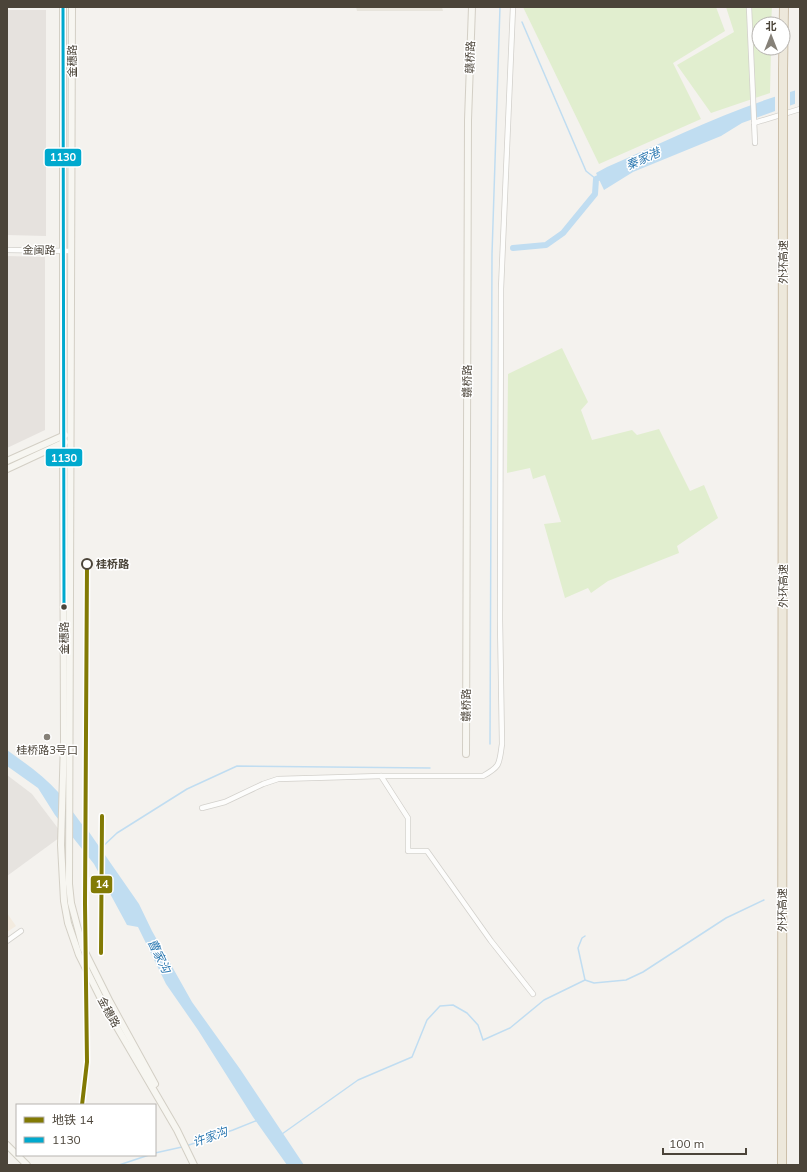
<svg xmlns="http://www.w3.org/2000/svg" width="807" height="1172" viewBox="0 0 807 1172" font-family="Mulish,'Noto Sans SC',sans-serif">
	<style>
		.residential { fill: #e7e4dc }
		.commercial { fill: #f3ebdf }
		.industrial { fill: #e6e2de }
		.green { fill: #e1eecf }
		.parking { fill: #e6e3df }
		.water { fill: #c0ddf1 }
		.pier { fill: #f4f2ee }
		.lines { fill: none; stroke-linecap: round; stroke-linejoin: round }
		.stream { stroke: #c0ddf1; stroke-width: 1.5 }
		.canal { stroke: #c0ddf1; stroke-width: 6 }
		.street-casing { stroke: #d2d0cb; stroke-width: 6 }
		.secondary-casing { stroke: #d3cfc5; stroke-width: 8 }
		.highway-casing { stroke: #ccbfa9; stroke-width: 10 }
		.street { stroke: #fdfdfc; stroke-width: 4.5 }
		.secondary { stroke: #f7f6f1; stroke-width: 6 }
		.highway { stroke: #ede8db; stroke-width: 8 }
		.highway-bridge-casing { stroke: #ccbfa9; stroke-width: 10; stroke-linecap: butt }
		.highway-bridge { stroke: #ede8db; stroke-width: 8 }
		.bus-1-casing { stroke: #fff; stroke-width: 6 }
		.bus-1 { stroke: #00a9ce; stroke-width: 3 }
		.metro-1-casing { stroke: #fff; stroke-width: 7 }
		.metro-1 { stroke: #827a04; stroke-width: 4 }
		.stop-dot { fill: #fff; stroke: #4b4439; stroke-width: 2 }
		.bus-dot { fill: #4b4439; stroke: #fff; stroke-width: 1.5 }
		.poi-dot { fill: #868178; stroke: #fff; stroke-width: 1.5 }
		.labels { text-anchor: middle; stroke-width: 3; stroke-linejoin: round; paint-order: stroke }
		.street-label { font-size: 11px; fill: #4b4439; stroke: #fff }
		.stop-label { font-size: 11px; font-weight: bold; fill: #4b4439; stroke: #fff; text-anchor: start }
		.poi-label { font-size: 11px; fill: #4b4439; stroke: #fff }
		.water-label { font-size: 12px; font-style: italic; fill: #2e7ab2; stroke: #fff }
		.line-badge { stroke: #fff; stroke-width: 1.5 }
		.badge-label { font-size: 11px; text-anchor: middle; font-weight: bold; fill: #fff }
	</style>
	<rect width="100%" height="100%" fill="#f4f2ee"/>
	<path class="residential" d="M356,7H442L443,11H357Z"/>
	<path class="commercial" d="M7,913L16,926L7,932Z"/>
	<g class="industrial">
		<path d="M7,10H46V236L7,235Z"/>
		<path d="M7,256L45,257V430L7,448Z"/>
	</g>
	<g class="green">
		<path d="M523,7H716L725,31L673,63L701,119L599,164Z"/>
		<path d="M726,7H772L771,24H759V48H771L770,93L711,113L677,65L734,32Z"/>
		<path d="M562,348L588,402L581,410L592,440L632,430L637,435L659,429L690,491L704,485L718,518L677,546L679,553L608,581L591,593L588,588L565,598L544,524L561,522L545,475L533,479L530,468L507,473L508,374Z"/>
	</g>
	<path class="parking" d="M7,775L32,794L63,835L7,876Z"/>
	<g class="water">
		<path d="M800,89V102L742,123L721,136L633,172L604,190L596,173L607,167C670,139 733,108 800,89Z"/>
		<path d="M7,750C25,763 44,776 59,793C70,806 77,820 89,832L139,904L152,931L192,1002L240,1069L304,1165H287L253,1117L198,1030L166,984L138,927L127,925L94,864L55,815L38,788L7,766Z"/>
	</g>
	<g class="pier">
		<path d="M800,87V104L795,105V88Z"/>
		<path d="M790,90V107L775,113V94Z"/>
	</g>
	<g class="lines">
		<g class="stream">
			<path d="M522,22L586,171L596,179"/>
			<path d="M490,744L492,254L500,7"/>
			<path d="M100,849L117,833L187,789L237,766L430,768"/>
			<path d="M585,980L594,983L626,980L643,972L726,918L764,900"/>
			<path d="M282,1134L358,1080L412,1057L427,1020L440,1006L453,1005L467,1013L478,1025L483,1040L510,1028L544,1000L585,980L578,948L582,938L585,936"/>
			<path d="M186,1146L233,1130L258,1120"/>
			<path d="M155,1153L182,1147"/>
			<path d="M119,1165L149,1155"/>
		</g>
		<path class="canal" d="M513,248L546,245L563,233L595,194L596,179L605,175"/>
		<defs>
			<g id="street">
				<path d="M749,7L755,143"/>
				<path d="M754,123L800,109"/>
				<path d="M7,250L71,251"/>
				<path d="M381,776L408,818V851H427L491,941L533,994"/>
				<path d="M202,808L225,802L263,784L278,779L381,776H483C501,766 499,764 502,744L500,620L501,289L513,7"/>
				<path d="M7,941L21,931"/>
			</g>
			<g id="secondary">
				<path d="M63,7V436L64,741L61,845L64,901L68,923L79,955L104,1005L177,1130L194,1165"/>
				<path d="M72,7L69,884L71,903L83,948L110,1002L155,1084"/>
				<path d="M7,461L65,435"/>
				<path d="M7,469L65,442"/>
				<path d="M466,754L468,120L472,7"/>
				<path d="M7,1145L27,1165"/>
			</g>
			<g id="highway">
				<path d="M783,69L784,7"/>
				<path d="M782,1165L783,124"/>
			</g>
		</defs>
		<use href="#street" class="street-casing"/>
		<use href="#secondary" class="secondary-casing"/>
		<use href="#highway" class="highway-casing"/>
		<use href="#street" class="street"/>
		<use href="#secondary" class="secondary"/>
		<use href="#highway" class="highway"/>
		<defs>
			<path id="highway-bridge" d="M783,124V69"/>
		</defs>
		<use href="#highway-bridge" class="highway-bridge-casing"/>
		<use href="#highway-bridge" class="highway-bridge"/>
		<defs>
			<path id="bus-1" d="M63,7L64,608"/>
		</defs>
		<use href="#bus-1" class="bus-1-casing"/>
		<use href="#bus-1" class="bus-1"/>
		<defs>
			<g id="metro-1">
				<path d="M101,953L102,816"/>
				<path d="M82,1105L87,1062L85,904L87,564"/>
			</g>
		</defs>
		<use href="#metro-1" class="metro-1-casing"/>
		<use href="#metro-1" class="metro-1"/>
	</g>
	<circle class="stop-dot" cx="87" cy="564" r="5"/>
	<circle class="bus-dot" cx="64" cy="607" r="3.5"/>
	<circle class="poi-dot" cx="47" cy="737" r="4"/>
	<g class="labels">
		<g class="street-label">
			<text transform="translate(470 57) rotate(-88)" y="4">赣桥路</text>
			<text transform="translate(72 61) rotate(-90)" y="4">金穗路</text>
			<text transform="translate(39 250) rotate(1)" y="4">金闽路</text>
			<text transform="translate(783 262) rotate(-90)" y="4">外环高速</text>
			<text transform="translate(467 381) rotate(-90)" y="4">赣桥路</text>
			<text transform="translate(783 586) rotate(-90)" y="4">外环高速</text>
			<text transform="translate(64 638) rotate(-90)" y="4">金穗路</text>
			<text transform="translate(466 705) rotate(-90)" y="4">赣桥路</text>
			<text transform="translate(782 910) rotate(-90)" y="4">外环高速</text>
			<text transform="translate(109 1012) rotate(61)" y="4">金穗路</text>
		</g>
		<g class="stop-label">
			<text x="96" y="568">桂桥路</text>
		</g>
		<g class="poi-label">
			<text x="47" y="754">桂桥路3号口</text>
		</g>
		<g class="water-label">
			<text transform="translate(643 159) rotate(-24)" y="4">秦家港</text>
			<text transform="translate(159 956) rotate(64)" y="4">曹家沟</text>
			<text transform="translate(210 1137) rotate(-19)" y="4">许家沟</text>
		</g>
	</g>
	<g class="line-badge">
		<rect x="44" y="148" width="38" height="19" rx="4" fill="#00a9ce"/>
		<rect x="45" y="448" width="38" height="19" rx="4" fill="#00a9ce"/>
		<rect x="90" y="875" width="23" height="19" rx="4" fill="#827a04"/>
	</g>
	<g class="badge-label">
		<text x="63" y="161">1130</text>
		<text x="64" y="462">1130</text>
		<text x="102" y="888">14</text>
	</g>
	<rect width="807" height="1172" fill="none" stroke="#4b4439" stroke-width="16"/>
	<rect x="16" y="1104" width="140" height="52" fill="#ffffff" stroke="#b7b4b0"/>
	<rect x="24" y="1117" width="20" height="6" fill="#827a04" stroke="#b7b4b0"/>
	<text x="52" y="1124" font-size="12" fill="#4b4439">地铁 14</text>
	<rect x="24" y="1137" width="20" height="6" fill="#00a9ce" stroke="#b7b4b0"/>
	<text x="52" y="1144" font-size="12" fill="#4b4439">1130</text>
	<g transform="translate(771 36)"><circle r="19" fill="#ffffff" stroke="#b7b4b0"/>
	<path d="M0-3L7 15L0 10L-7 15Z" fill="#868178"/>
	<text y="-6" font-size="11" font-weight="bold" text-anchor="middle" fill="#4b4439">北</text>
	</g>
	<path d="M663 1148v6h83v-6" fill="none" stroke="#4b4439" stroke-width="2"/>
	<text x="669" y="1148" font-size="12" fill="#4b4439" stroke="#ffffff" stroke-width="3" paint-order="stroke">100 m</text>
</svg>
